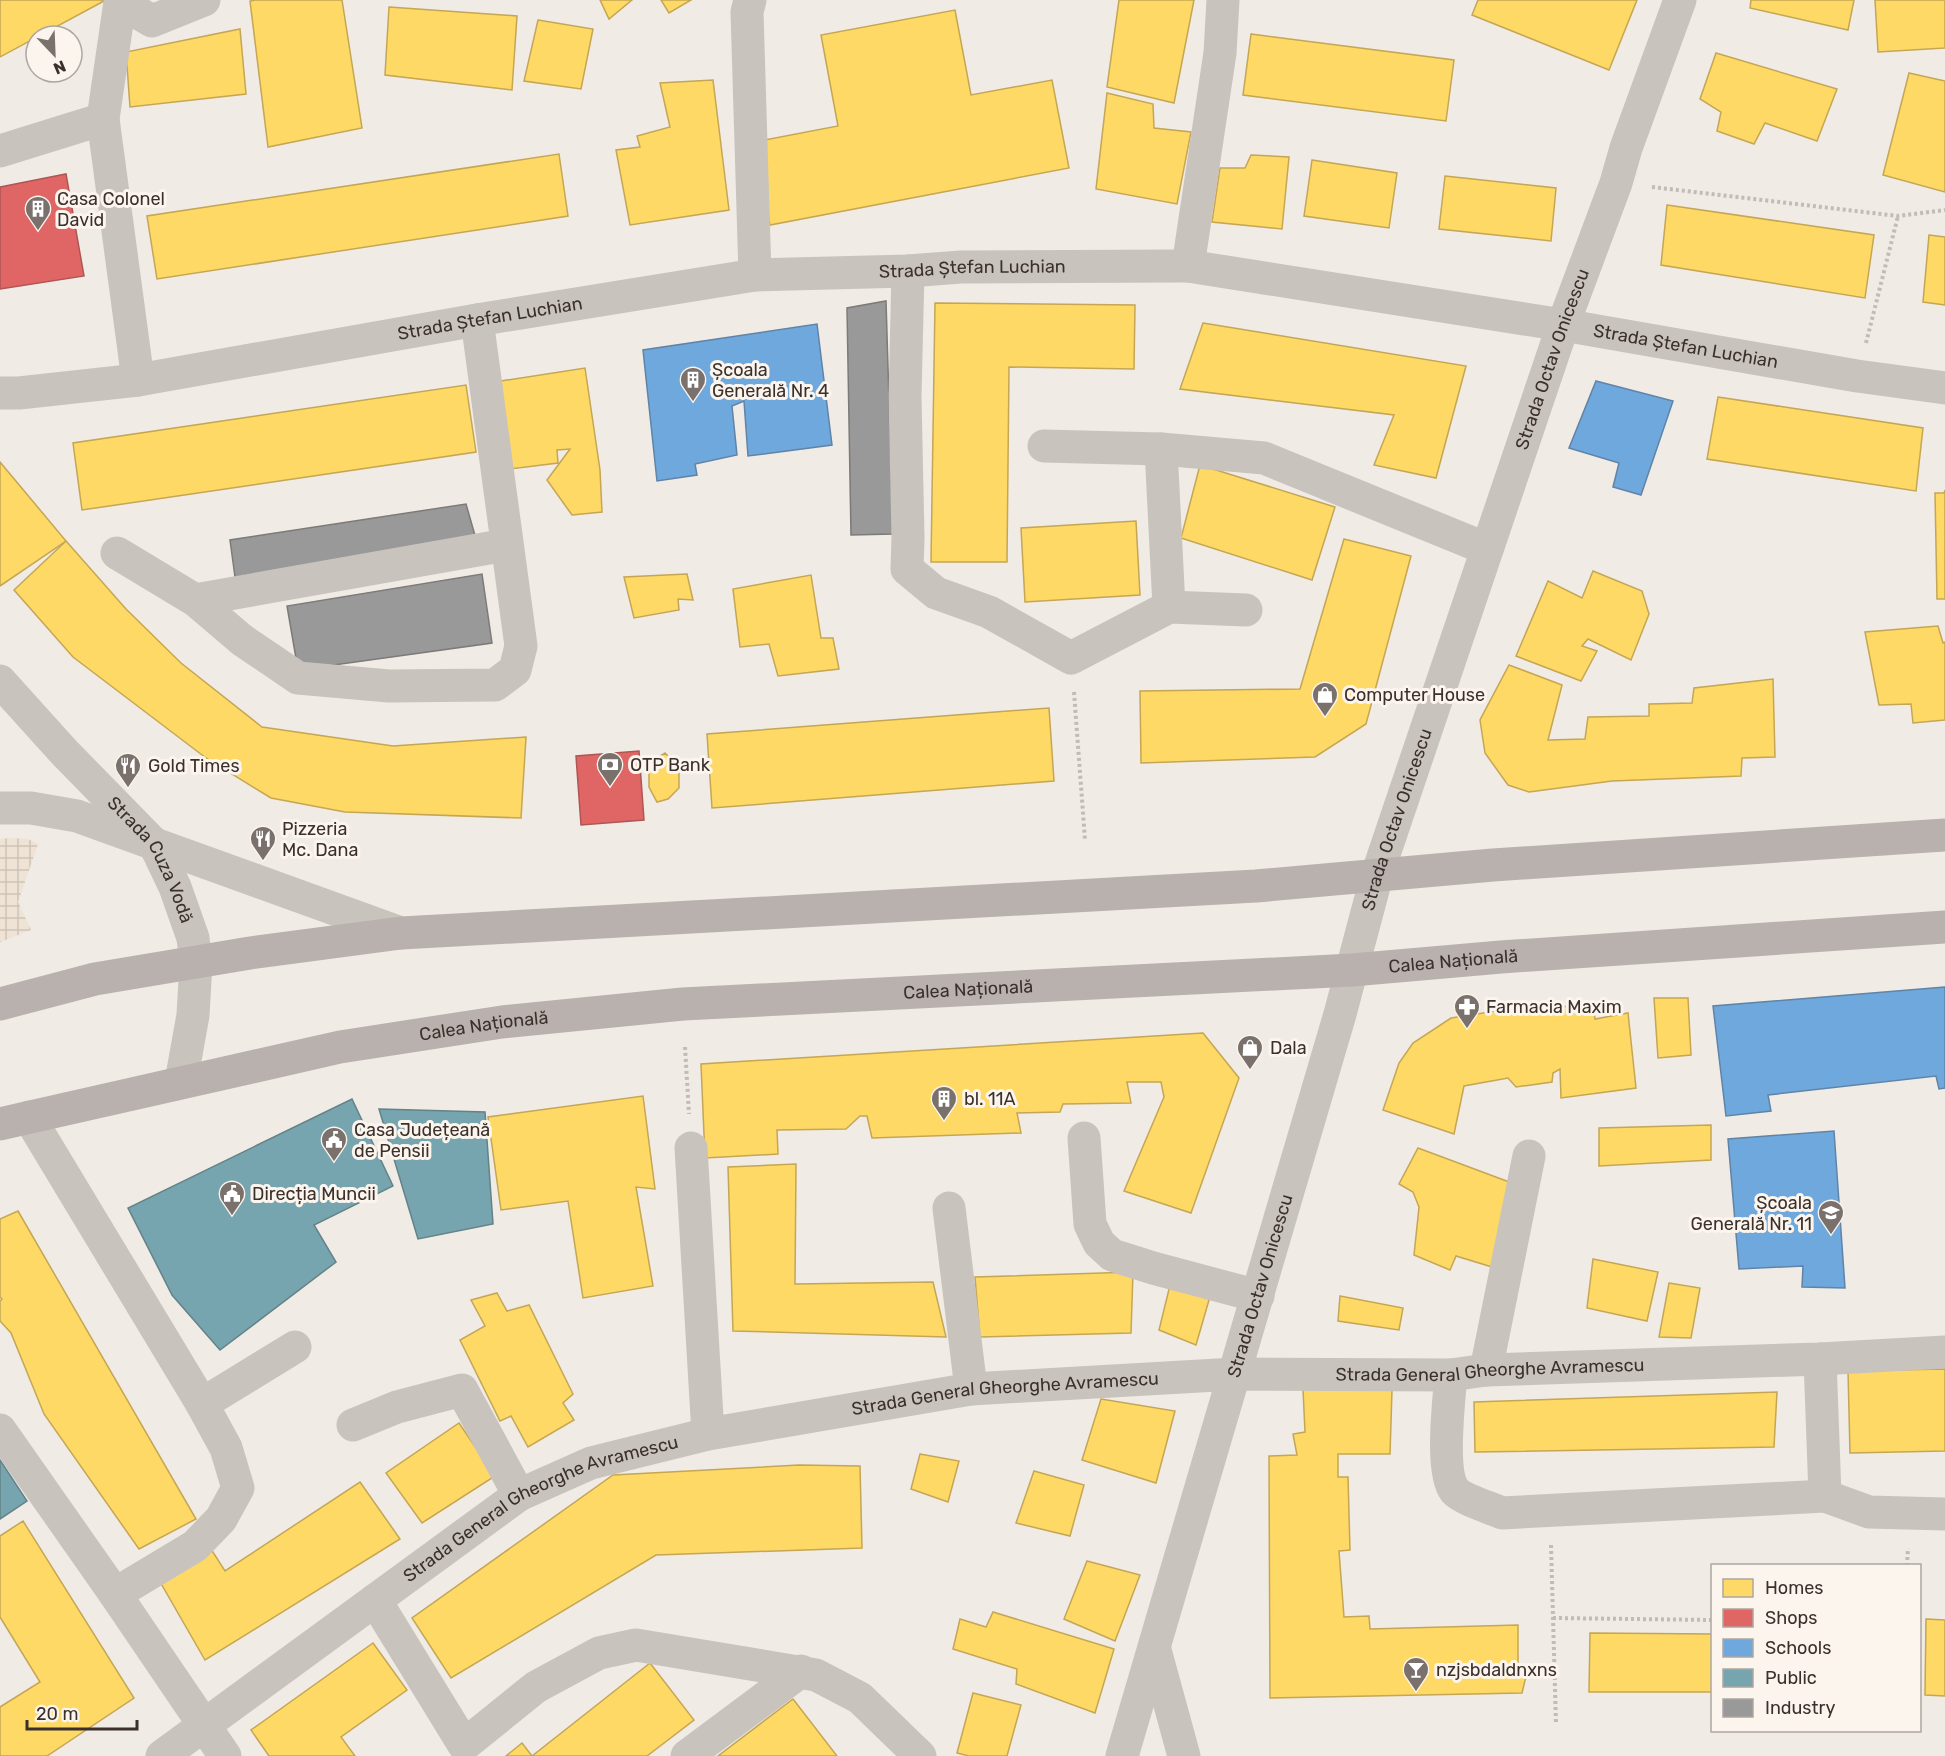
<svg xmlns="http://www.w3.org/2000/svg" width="1945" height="1756" viewBox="0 0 1945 1756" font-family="Rubik,sans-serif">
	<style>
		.plaza { fill: url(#plaza-grid) }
		.homes { fill: #ffd966; stroke: #c4a654; stroke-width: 1.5 }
		.shops { fill: #e06666; stroke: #ae5654; stroke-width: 1.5 }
		.schools { fill: #6fa8dc; stroke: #5f84a7; stroke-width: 1.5 }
		.public { fill: #76a5af; stroke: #648287; stroke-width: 1.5 }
		.industry { fill: #999; stroke: #7d7a78; stroke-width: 1.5 }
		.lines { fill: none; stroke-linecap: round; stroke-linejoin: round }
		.path { stroke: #c2bbb6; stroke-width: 4; stroke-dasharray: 3 3; stroke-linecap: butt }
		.minor { stroke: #c9c3be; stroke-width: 33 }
		.major { stroke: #b8b1ad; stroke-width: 33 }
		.labels { text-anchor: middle; stroke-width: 6; stroke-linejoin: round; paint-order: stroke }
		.poi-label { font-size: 18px; fill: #3b302b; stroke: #fbf5ee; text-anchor: start }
		.street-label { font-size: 18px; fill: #3b302b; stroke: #fbf5ee }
	</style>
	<defs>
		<pattern id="plaza-grid" width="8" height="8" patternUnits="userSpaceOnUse" patternTransform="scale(1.5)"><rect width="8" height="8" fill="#eee3d5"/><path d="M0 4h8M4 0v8" fill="none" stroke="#cdc3b7"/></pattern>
	</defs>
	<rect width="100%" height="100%" fill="#f0ebe5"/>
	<path class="plaza" d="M10,838L28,839L38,844L18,902L31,930L0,942V839Z"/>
	<g class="homes">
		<path d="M0,0H104V1L0,57Z"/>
		<path d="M255,0H342L362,128L268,147L250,1Z"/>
		<path d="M600,0H632L609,19Z"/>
		<path d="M661,0H691L669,13Z"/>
		<path d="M1119,0H1194L1174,103L1107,87Z"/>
		<path d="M1478,0H1637L1609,70L1472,15Z"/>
		<path d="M1751,0H1854L1848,30L1750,8Z"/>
		<path d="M1875,0H1945V48L1878,52Z"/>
		<path d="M389,7L517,16L512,90L385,75Z"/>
		<path d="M955,10L971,95L1052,80L1069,168L770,225L754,142L838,126L821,35Z"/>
		<path d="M538,20L593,29L581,89L524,81Z"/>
		<path d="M240,29L246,94L130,107L126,52Z"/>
		<path d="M1251,34L1454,60L1446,121L1243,95Z"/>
		<path d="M1716,53L1837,89L1817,141L1765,123L1754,144L1717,131L1721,112L1700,99Z"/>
		<path d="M1909,73L1945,81V192L1883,175Z"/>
		<path d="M713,80L729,210L630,225L616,150L640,147L637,136L670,127L660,83Z"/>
		<path d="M1107,93L1153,104L1154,128L1191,132L1177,204L1096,189Z"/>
		<path d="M559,154L568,216L157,279L147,216Z"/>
		<path d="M1251,155L1289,157L1282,229L1212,222L1220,168H1245Z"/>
		<path d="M1312,160L1397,173L1389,228L1304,216Z"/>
		<path d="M1445,176L1556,188L1551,241L1439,229Z"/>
		<path d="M1667,205L1874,235L1865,298L1661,265Z"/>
		<path d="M1929,235L1945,237V305L1923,302Z"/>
		<path d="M935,303L1135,305L1134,369L1009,367L1007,562H931Z"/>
		<path d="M1203,323L1466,366L1436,478L1374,465L1394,415L1180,389Z"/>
		<path d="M585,368L600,470L602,512L572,515L547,480L570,449L557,450L558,463L510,469L501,381Z"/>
		<path d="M466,385L476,452L82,510L73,443Z"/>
		<path d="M1718,397L1923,428L1916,491L1707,459Z"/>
		<path d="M0,462L66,541L0,586Z"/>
		<path d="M1200,465L1335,507L1312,580L1181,538Z"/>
		<path d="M1945,490V599H1937L1935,493H1944Z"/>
		<path d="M1136,521L1140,595L1025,602L1021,528Z"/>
		<path d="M1344,539L1411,556L1366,724L1315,757L1141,763L1140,691L1300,689Z"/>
		<path d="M66,541L126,609L181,663L262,727L393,746L526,737L521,818L345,812L271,798L206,758L73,657L14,590Z"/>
		<path d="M1593,571L1642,591L1649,614L1631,660L1588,639L1582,646L1597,651L1581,681L1516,656L1548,581L1582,598Z"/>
		<path d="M687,574L693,600L678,599L679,610L634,618L624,577Z"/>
		<path d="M811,575L821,638H833L839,669L778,676L769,644L740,647L733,589Z"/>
		<path d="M1938,626L1943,643L1945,642V720L1913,723L1911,704L1879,705L1865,632Z"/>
		<path d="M1509,665L1562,685L1548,740L1585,739L1588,717L1649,716V704L1692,703L1694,688L1773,679L1775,757L1742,758L1741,776L1612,781L1529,792L1508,785L1485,753L1480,720Z"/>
		<path d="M1049,708L1054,781L712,808L707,734Z"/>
		<path d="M665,753L679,767V788L668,799L657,802L649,787V763Z"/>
		<path d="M1654,998H1688L1691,1055L1658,1058Z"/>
		<path d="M1593,1005L1595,1019L1628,1013L1636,1088L1561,1098L1560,1069L1553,1073L1552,1082L1516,1087L1508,1078L1464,1086L1454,1134L1383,1110L1399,1063L1413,1043L1451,1018L1503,1010Z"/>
		<path d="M1203,1033L1239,1078L1191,1213L1124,1191L1164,1097L1161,1082H1127L1131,1103L1063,1104L1060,1112L1017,1113L1021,1133L872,1138L867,1116H860L846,1129L777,1130L778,1154L705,1158L701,1064Z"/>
		<path d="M643,1096L655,1189L636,1187L653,1286L583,1298L568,1201L501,1210L488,1117Z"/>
		<path d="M1711,1125V1160L1599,1166V1128Z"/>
		<path d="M1418,1148L1520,1186L1492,1267L1456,1256L1450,1270L1414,1255L1419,1207L1413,1192L1399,1184Z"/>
		<path d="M796,1164L795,1284L933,1282L946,1337L733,1331L728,1167Z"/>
		<path d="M18,1211L196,1519L139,1549L44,1414L11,1333L0,1321V1301L2,1299L0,1297V1219Z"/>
		<path d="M1593,1259L1658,1272L1647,1321L1587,1308Z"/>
		<path d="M1133,1272L1131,1333L980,1337L975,1277Z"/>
		<path d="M1669,1283L1700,1288L1691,1338L1659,1337Z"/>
		<path d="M1170,1285L1211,1293L1196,1345L1159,1330Z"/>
		<path d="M497,1293L507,1311L529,1305L573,1394L563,1403L574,1420L528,1447L511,1416L500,1421L460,1340L485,1326L471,1300Z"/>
		<path d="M1340,1296L1403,1308L1399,1330L1338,1321Z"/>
		<path d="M1945,1369V1451L1850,1453L1848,1371Z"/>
		<path d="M1303,1389L1392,1390L1390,1454H1338V1477H1348L1350,1550L1339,1551L1344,1617L1369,1616L1370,1629L1518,1625V1665L1528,1668L1522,1693L1270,1698L1269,1456L1297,1455L1293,1434L1305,1432Z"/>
		<path d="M1777,1392L1774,1447L1475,1452L1474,1402Z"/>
		<path d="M1101,1399L1175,1411L1156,1483L1082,1460Z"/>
		<path d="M459,1423L495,1476L422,1523L386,1473Z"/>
		<path d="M920,1454L959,1461L948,1502L911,1489Z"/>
		<path d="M799,1465L860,1466L862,1548L656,1555L451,1678L412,1618L613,1475Z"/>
		<path d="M1034,1471L1084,1485L1070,1536L1016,1523Z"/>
		<path d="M360,1482L400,1539L205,1660L159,1580L211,1549L225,1571Z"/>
		<path d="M23,1521L134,1698L47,1756H0V1707L40,1682L0,1617V1536Z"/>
		<path d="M1087,1561L1140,1575L1115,1641L1064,1619Z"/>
		<path d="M993,1612L1114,1649L1095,1713L1016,1684L1017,1669L953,1649L960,1619L986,1627Z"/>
		<path d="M1926,1619L1945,1620V1696L1925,1695Z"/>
		<path d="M1590,1633L1712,1634V1692H1589Z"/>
		<path d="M373,1643L407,1690L341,1737L355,1756H269L251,1730Z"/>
		<path d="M650,1663L694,1720L647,1756H506L522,1743L532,1756Z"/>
		<path d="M973,1693L1021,1705L1007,1756H969L957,1753Z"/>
		<path d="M793,1699L837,1756H718Z"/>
	</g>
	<g class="shops">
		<path d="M66,174L84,276L0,289V187Z"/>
		<path d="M639,751L644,820L581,825L576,756Z"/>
	</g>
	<g class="schools">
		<path d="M817,324L832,445L748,456L744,401L732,406L737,455L695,464L697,475L657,481L643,350Z"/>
		<path d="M1596,381L1673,401L1641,495L1613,487L1619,463L1569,448Z"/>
		<path d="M1945,987V1088L1939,1089L1936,1076L1768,1095L1771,1111L1726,1116L1713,1006Z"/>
		<path d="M1834,1131L1845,1288L1802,1287L1803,1266L1739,1269L1728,1139Z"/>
	</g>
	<g class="public">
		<path d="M352,1099L393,1186L314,1225L336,1262L220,1350L172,1295L128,1208Z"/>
		<path d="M379,1109L485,1112L493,1224L418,1239Z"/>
		<path d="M0,1460L27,1501L0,1519Z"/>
	</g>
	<g class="industry">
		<path d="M886,301L893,534L851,535L847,308Z"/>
		<path d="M466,504L476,539L235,577L230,540Z"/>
		<path d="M482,574L492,643L298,670L287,606Z"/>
	</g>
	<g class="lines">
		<g class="path">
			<path d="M1652,187L1898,216L1945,210"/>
			<path d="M1866,343L1898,216"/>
			<path d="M1074,692L1085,840"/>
			<path d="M685,1047L689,1114"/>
			<path d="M1551,1545L1556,1724"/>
			<path d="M1907,1566L1908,1548"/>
			<path d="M1553,1618L1712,1620"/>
		</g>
		<g class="minor">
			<path d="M750,0L747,12L755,275"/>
			<path d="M103,119L120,2L152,21L204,0"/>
			<path d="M0,151L103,119L138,380"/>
			<path d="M1188,266L1220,53L1223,0"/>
			<path d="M908,271L905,396L908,538L907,569L936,593L989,612L1071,658L1169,607L1246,610"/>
			<path id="s1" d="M0,393H19L138,380L477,320L755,275L908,271L961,267L1176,266H1188L1563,325L1857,376L1945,388"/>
			<path d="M1044,446L1161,449L1264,458L1487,549"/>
			<path d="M1161,449L1169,607"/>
			<path d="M117,553L195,600L242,640L298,678L389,686L495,685L515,670L521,646L477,320"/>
			<path d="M195,600L506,545"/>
			<path id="s2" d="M0,681L64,752L155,845L175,887L193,938L196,963L193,1015L181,1082"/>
			<path d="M0,808H31L77,816L401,933"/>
			<path d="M29,1117L202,1404L226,1448L238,1488L221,1519L195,1546L115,1594"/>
			<path d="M1084,1138L1090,1224L1099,1243L1112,1255L1153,1268L1258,1296"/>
			<path d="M691,1148L708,1434"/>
			<path d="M949,1208L971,1389"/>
			<path d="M1820,1359L1825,1496"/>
			<path d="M1486,1370L1529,1156"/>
			<path d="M1451,1375C1449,1399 1440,1473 1455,1491C1462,1499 1491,1508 1502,1513L1825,1496L1869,1512L1945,1514"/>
			<path d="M202,1404L295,1347"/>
			<path d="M353,1425L397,1407L462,1390L519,1495"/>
			<path d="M0,1430L115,1594L225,1756"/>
			<path d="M375,1600L464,1745L536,1687L599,1653L636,1645L816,1675L860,1698L920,1756"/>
			<path d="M1155,1650L1184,1756"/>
			<path id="s3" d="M162,1756L519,1495L591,1463L708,1434L971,1389L1235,1374L1451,1375L1486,1370L1820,1359L1945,1352"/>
			<path d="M687,1756L801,1671"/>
			<path id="s4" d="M1122,1756L1340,1014L1377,875L1563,325L1616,183L1626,148L1680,0"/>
		</g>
		<g class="major">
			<path d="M0,1004L95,979L250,953L401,933L1256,886L1493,865L1945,835"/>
			<path id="s5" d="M0,1124L340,1047L502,1022L683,1004L1352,970L1501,957L1945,927"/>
		</g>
	</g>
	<defs>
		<symbol id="building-pin" viewBox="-11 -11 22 30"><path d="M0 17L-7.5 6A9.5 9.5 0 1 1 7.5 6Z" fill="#7a716c" stroke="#fbf5ee"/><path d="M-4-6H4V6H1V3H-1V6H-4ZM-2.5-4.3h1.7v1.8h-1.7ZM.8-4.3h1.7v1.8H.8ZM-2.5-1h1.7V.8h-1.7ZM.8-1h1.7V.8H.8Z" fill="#fff"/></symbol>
		<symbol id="shop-pin" viewBox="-11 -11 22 30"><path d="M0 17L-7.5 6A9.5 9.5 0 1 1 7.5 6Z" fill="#7a716c" stroke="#fbf5ee"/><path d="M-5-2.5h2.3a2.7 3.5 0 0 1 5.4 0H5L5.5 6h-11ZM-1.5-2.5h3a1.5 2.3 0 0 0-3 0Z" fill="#fff"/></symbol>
		<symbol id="bank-pin" viewBox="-11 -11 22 30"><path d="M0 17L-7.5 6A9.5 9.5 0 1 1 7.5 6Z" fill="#7a716c" stroke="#fbf5ee"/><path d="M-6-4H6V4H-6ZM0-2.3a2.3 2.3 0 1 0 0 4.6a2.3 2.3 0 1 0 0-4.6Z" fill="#fff"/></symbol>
		<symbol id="restaurant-pin" viewBox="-11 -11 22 30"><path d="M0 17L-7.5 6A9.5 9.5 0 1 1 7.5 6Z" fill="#7a716c" stroke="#fbf5ee"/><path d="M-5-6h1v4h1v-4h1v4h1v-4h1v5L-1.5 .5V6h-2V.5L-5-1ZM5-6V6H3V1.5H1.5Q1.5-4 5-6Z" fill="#fff"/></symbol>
		<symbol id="pharmacy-pin" viewBox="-11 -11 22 30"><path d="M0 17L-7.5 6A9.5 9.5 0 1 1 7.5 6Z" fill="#7a716c" stroke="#fbf5ee"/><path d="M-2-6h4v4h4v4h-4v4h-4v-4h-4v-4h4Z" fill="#fff"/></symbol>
		<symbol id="civic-pin" viewBox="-11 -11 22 30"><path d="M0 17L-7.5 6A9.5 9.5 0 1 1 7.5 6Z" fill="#7a716c" stroke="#fbf5ee"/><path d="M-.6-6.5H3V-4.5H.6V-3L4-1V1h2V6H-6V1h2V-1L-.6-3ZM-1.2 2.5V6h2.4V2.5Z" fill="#fff"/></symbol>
		<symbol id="school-pin" viewBox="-11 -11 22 30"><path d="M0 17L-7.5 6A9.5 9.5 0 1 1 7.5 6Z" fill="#7a716c" stroke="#fbf5ee"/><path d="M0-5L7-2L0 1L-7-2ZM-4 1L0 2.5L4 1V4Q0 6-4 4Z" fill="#fff"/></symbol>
		<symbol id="bar-pin" viewBox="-11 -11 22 30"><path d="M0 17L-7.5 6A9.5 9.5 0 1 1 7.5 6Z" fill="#7a716c" stroke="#fbf5ee"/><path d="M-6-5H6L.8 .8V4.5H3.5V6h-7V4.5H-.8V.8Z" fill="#fff"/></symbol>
	</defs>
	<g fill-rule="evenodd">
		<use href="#building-pin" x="23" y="194" width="30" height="40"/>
		<use href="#building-pin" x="678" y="365" width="30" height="40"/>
		<use href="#shop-pin" x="1310" y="680" width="30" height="40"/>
		<use href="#bank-pin" x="595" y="750" width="30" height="40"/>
		<use href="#restaurant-pin" x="113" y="751" width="30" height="40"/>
		<use href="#restaurant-pin" x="248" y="824" width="30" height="40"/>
		<use href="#pharmacy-pin" x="1452" y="992" width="30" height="40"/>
		<use href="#shop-pin" x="1235" y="1033" width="30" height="40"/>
		<use href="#building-pin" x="929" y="1084" width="30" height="40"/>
		<use href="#civic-pin" x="319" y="1125" width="30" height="40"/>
		<use href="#civic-pin" x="217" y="1179" width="30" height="40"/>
		<use href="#school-pin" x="1816" y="1198" width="30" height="40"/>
		<use href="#bar-pin" x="1401" y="1655" width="30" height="40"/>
	</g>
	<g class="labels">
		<g class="poi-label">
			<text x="57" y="205">Casa Colonel<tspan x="57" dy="21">David</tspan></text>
			<text x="712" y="376">Școala<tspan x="712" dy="21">Generală Nr. 4</tspan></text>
			<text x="1344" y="701">Computer House</text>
			<text x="630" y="771">OTP Bank</text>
			<text x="148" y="772">Gold Times</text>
			<text x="282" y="835">Pizzeria<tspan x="282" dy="21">Mc. Dana</tspan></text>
			<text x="1486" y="1013">Farmacia Maxim</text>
			<text x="1270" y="1054">Dala</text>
			<text x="964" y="1105">bl. 11A</text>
			<text x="354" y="1136">Casa Județeană<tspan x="354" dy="21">de Pensii</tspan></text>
			<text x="252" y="1200">Direcția Muncii</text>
			<text x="1812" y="1209" text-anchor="end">Școala<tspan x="1812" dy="21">Generală Nr. 11</tspan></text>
			<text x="1436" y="1676">nzjsbdaldnxns</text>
		</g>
		<g class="street-label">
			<text dy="6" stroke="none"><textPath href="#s1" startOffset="982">Strada Ștefan Luchian</textPath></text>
			<text dy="6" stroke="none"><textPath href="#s1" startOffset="496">Strada Ștefan Luchian</textPath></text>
			<text dy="6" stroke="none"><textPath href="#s1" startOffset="1702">Strada Ștefan Luchian</textPath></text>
			<text dy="6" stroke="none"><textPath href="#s4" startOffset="1462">Strada Octav Onicescu</textPath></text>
			<text dy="6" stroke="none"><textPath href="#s4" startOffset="976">Strada Octav Onicescu</textPath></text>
			<text dy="6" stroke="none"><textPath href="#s2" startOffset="236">Strada Cuza Vodă</textPath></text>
			<text dy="6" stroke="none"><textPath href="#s5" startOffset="1466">Calea Națională</textPath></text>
			<text dy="6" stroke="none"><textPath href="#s5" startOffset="980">Calea Națională</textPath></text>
			<text dy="6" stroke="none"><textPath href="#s5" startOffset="494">Calea Națională</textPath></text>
			<text dy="6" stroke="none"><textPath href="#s4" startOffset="490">Strada Octav Onicescu</textPath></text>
			<text dy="6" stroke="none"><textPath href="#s3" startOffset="1428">Strada General Gheorghe Avramescu</textPath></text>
			<text dy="6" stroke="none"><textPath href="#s3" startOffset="942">Strada General Gheorghe Avramescu</textPath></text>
			<text dy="6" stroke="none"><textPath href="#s3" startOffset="456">Strada General Gheorghe Avramescu</textPath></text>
		</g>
	</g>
	<rect x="1711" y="1564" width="210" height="168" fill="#fbf5ee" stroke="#aea6a0" stroke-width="1.5"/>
	<rect x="1723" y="1579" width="30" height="18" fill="#ffd966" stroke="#aea6a0" stroke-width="1.5"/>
	<text x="1765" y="1594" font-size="18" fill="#3b302b">Homes</text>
	<rect x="1723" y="1609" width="30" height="18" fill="#e06666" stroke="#aea6a0" stroke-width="1.5"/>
	<text x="1765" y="1624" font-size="18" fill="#3b302b">Shops</text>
	<rect x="1723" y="1639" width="30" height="18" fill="#6fa8dc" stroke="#aea6a0" stroke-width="1.5"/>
	<text x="1765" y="1654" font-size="18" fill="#3b302b">Schools</text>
	<rect x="1723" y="1669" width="30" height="18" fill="#76a5af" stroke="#aea6a0" stroke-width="1.5"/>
	<text x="1765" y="1684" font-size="18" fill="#3b302b">Public</text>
	<rect x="1723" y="1699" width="30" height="18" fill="#999999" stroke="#aea6a0" stroke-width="1.5"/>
	<text x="1765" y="1714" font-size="18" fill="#3b302b">Industry</text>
	<g transform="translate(54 54) rotate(157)"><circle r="28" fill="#fbf5ee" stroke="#aea6a0" stroke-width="1.5"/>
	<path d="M0-4.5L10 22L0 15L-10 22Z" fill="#7a716c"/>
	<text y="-9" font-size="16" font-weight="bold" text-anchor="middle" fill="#3b302b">N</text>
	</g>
	<path d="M27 1720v9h110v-9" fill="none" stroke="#3b302b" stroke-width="3"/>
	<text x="36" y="1720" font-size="18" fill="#3b302b" stroke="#fbf5ee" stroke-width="4.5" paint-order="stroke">20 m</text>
</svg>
